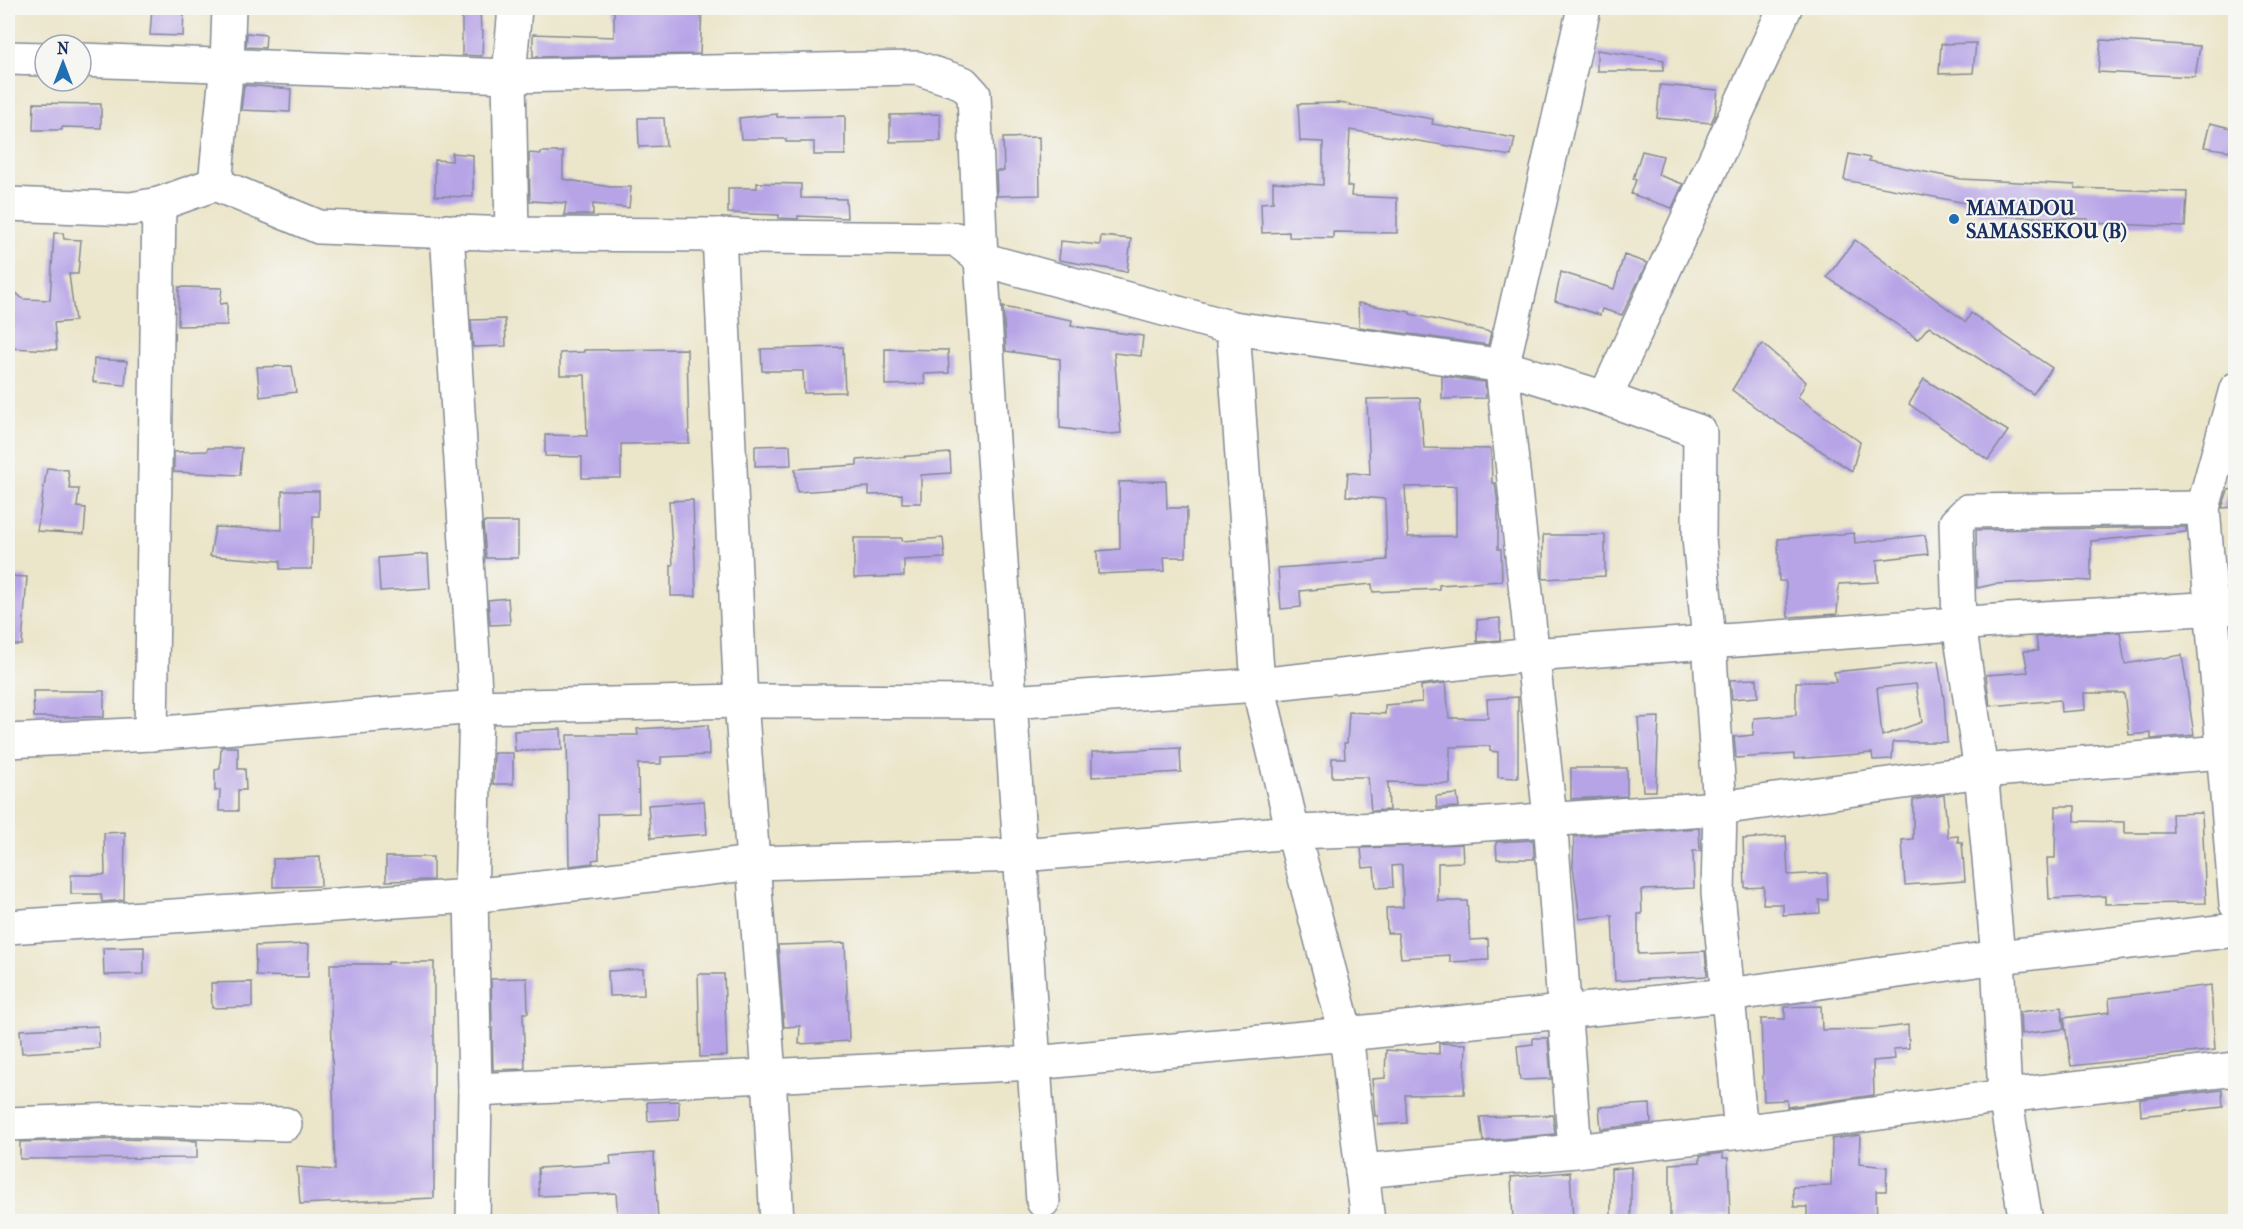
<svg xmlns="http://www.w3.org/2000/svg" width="2243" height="1229" viewBox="0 0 2243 1229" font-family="'IM FELL French Canon',serif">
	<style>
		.building { fill: #b7a4e7; fill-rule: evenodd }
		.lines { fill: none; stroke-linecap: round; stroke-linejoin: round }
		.minor-casing { stroke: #838a94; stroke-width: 36 }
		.minor { stroke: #fff; stroke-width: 33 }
		.poi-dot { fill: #1f6fb2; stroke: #f6f6f2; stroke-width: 2 }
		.labels { text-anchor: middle; stroke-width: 4.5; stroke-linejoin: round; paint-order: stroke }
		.poi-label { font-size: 20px; font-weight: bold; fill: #1b2f5e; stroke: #f6f6f2; text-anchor: start }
	</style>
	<rect width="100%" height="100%" fill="#f6f6f2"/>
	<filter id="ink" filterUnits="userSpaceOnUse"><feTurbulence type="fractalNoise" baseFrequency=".0167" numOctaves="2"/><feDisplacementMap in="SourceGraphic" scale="12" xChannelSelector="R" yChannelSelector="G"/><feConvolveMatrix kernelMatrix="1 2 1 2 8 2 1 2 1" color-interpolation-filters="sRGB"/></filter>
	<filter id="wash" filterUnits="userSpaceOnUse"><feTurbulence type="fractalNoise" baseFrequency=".008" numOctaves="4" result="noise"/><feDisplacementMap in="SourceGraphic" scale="24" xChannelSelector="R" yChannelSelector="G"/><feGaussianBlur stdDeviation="1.35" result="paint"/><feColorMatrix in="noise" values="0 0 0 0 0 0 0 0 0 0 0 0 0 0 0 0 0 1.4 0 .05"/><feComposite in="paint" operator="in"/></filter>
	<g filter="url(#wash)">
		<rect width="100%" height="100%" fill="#ebe5c9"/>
		<g id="blocks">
			<g class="building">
				<path d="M152,8H184L183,36L150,35Z"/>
				<path d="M462,8H480L481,30L483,31L482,56L462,55Z"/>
				<path d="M614,8H702L700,54L533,57V34L614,37Z"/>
				<path d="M247,33L266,35L265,48L246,47Z"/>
				<path d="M2101,40L2200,46L2195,77L2098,72Z"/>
				<path d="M1976,43L1973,73L1939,74L1941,44Z"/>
				<path d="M1597,50L1664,60L1663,71H1597Z"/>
				<path d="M244,85L291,89L290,112L241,110Z"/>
				<path d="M1660,85L1718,90L1715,114L1711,123L1657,118Z"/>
				<path d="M34,103L101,104V128L62,127V130H33Z"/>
				<path d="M1339,103L1433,119L1432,124L1515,138L1511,156L1350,130L1347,186H1352L1351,196L1397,198V233L1333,232V238L1289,237V232L1262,233L1261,203L1273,202V182L1323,185V142L1300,141L1298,104Z"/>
				<path d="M777,114V117L845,116V155H814V142H786V139H741L739,118Z"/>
				<path d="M940,114L941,141L890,142V115Z"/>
				<path d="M638,118H664L666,146L639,147Z"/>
				<path d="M2210,123L2235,129L2230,151L2204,147Z"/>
				<path d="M1039,137L1040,195L997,196L996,171H1004L1003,138Z"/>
				<path d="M1642,151L1663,156L1658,175L1683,184L1672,208L1631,194L1636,180L1633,179Z"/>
				<path d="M541,152H563V179L610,187H631L629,208L593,204V215H564L566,203L530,201L529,153L541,154Z"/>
				<path d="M452,153L473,155V197L435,196V160L452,161Z"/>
				<path d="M1849,154L1870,158L1869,161L1961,179L2075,185V188L2187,192L2185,227L2088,223V219L1977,215V205L1844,180Z"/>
				<path d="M757,183L801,184V198L846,199L847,218L798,216V219L779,218V215L728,213V188H757Z"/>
				<path d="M54,233H63L64,239L81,240L78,274H69L75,321L54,323L57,350L8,348V286L23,299L50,300Z"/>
				<path d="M1101,236L1131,239L1127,272L1059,260L1061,241L1100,245Z"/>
				<path d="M1855,240L1966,322L1971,313L2052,368L2033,394L1929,326L1918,339L1827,277Z"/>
				<path d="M1624,255L1647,263L1622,315L1602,309L1600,315L1555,301L1561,272L1614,289Z"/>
				<path d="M179,287L222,288L220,304L227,303V325L178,326Z"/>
				<path d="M1358,303L1410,312V314L1491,332L1488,345L1359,327Z"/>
				<path d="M1003,307L1072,320L1071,326L1143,336L1141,356L1114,353L1121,433L1110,434L1060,428V359L1006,351Z"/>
				<path d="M505,319L506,346L473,347L471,320Z"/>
				<path d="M1763,344L1806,382L1798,397L1860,442L1852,471L1770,418L1732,390L1756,351Z"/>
				<path d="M843,347L845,392L804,393L803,371H762L761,349Z"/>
				<path d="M687,349L689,443L621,444V478H582V457L545,456V435L587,436L585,375H560V353L584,352V350Z"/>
				<path d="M885,349L948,350L949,373L924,374L925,384L885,385Z"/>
				<path d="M94,359L127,361L125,385L93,382Z"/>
				<path d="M292,366L296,392L260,397L257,367Z"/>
				<path d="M1442,376L1485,382L1486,398L1442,399Z"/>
				<path d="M1924,379L2008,431L1988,460L1909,404Z"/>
				<path d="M1420,398L1424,448L1491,449L1492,483H1495L1498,505V549H1501L1502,581L1439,585V589L1373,592L1372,584L1300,591L1301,607L1281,609L1278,568L1387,560L1385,499L1346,496L1348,472L1370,475L1367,399ZM1456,486V536L1408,537L1405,487Z"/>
				<path d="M790,445L791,465L755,466V446Z"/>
				<path d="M208,448H242L240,475L174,472V452L207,451Z"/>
				<path d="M950,453L951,473L921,475V503H902V494L869,495V487L797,492L795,469L857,465V460Z"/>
				<path d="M47,468L68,470L70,489H79L77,507L86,508L84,534L37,531Z"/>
				<path d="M1166,481L1167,508H1187L1186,557H1164L1165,571L1098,574L1097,551L1120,549L1119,482Z"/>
				<path d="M2235,489V507L2222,508L2228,490Z"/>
				<path d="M282,491H319V516H313L312,569H280V561L210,556L215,527L282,530Z"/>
				<path d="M693,500L696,596H671V565H673L669,501Z"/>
				<path d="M483,522H518V558H486Z"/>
				<path d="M2186,527V532L2091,541V581L2070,580L1995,584L1977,588L1976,530Z"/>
				<path d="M1854,533L1855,543L1925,535L1928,554L1877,560L1878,582L1839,584L1837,614L1788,617L1786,584L1785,581H1779L1778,539Z"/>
				<path d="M1543,535H1605V576L1543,579Z"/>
				<path d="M854,538H902V541L943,538L945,558L904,560V576L854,578Z"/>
				<path d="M428,554L430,588L380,591L378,558Z"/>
				<path d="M8,576L27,577L22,645H8Z"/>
				<path d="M508,598L510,624L490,625L488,600Z"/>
				<path d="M1500,618V640L1477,642V620Z"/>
				<path d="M2120,632L2125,664L2182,655L2194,735L2151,739V733L2129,735L2124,693H2084L2085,710L2061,712L2060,700L1990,706L1986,675L2028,672L2024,651H2038L2036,637Z"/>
				<path d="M1938,661L1944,699L1947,742H1893L1892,759L1873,760L1872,753L1794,759V754L1736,758L1734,737L1753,735L1754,718L1796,715V682H1836L1834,672ZM1916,684L1922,722L1882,736L1877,688Z"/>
				<path d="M1757,679L1758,697L1732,699L1730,680Z"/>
				<path d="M1446,683L1449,718H1488L1487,699L1518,697V778L1498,777V752L1490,751V746L1450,747V784L1388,782L1389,810L1371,811L1368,777H1332V758H1345L1344,743H1347L1349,712L1385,714V705L1422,702L1421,686Z"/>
				<path d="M33,691H104V717H34Z"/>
				<path d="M1659,717L1656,791H1643L1638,718Z"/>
				<path d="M708,725L709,755L661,757V764H638L639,813L598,814L599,859L592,860L593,863L569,866L567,735H638L637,729Z"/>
				<path d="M561,729L562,750L515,751L514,731Z"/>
				<path d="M221,747H238V769H245L246,790H238V811H219L220,790L215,791V770L220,769Z"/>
				<path d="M1180,748L1181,772L1092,777V752Z"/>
				<path d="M494,753H513V784H493Z"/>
				<path d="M1571,768H1627V796L1571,799Z"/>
				<path d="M1457,794L1459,807L1437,808L1436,796Z"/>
				<path d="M1944,795L1948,837L1958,836V842H1962L1965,881L1905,885L1902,840L1913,839V800Z"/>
				<path d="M704,801L707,834L651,838L648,805Z"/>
				<path d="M2056,806H2075V821L2124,822V833H2173L2172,814L2202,813L2206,903L2105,904V896L2049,899L2047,858H2055Z"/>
				<path d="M1699,828L1700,851H1693L1694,888L1641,890L1642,914H1638V954L1705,951L1707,976L1615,981L1612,915L1580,919L1573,866L1574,837Z"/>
				<path d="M125,832L124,900L102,902L101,894H71V875H105L104,833Z"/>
				<path d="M1786,836L1788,875L1827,873L1828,900H1819L1820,913L1783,915V904H1763L1764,887L1745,888L1743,839Z"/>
				<path d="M1533,840L1534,859H1497L1496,842Z"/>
				<path d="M1462,844L1463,862L1438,863V901H1467L1470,940L1488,939L1489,960L1450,962V955L1401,958L1398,933H1387L1386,908L1403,907L1402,865L1392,866L1393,887L1376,888L1374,867L1363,868L1361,848Z"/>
				<path d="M320,857L321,886L273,887V859Z"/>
				<path d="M386,857H433V880L386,881Z"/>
				<path d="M845,943L849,1041L799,1044L800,1026L784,1027L778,945Z"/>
				<path d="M309,944L308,977L256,976L255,946Z"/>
				<path d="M144,947V974L104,975L103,948Z"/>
				<path d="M388,962H434V1198L300,1204L297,1167L335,1170L330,964H388Z"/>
				<path d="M643,969L644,995L609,996L608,971Z"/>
				<path d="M698,974H724L727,1056L700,1057Z"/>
				<path d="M527,978L528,1013H523L525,1069L493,1070L491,979Z"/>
				<path d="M252,982V1007L212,1008L211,983Z"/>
				<path d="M2211,985L2215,1050L2071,1066L2064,1018L2110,1012L2109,998Z"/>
				<path d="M1821,1006L1822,1030L1875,1029L1908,1025L1909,1048L1894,1049L1895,1059L1873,1061L1874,1095L1787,1107V1100L1764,1101L1761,1019H1785V1007Z"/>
				<path d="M2061,1007L2064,1029L2021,1034L2020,1012Z"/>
				<path d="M98,1026L99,1048L22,1053L20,1030Z"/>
				<path d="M1533,1038H1548L1551,1079L1520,1080L1517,1046L1533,1044Z"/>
				<path d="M1439,1043L1466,1044L1464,1094L1405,1095L1407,1123L1378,1125V1116H1375L1372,1079L1385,1078L1386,1050L1439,1054Z"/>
				<path d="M2222,1090L2223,1107L2141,1116L2140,1099Z"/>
				<path d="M679,1101V1119L648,1121L647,1102Z"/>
				<path d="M1650,1104L1651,1123L1601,1129L1599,1107Z"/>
				<path d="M1553,1115L1555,1134L1483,1141L1480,1117Z"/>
				<path d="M1860,1135L1859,1164L1887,1167L1886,1191H1876L1877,1221H1807V1207H1794L1793,1187L1831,1186L1832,1139Z"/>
				<path d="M119,1139L197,1141V1158L20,1159V1142Z"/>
				<path d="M654,1153L658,1221H618L616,1193L539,1196L538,1168L611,1164L610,1156Z"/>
				<path d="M1723,1153V1158H1728L1730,1217L1670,1219V1164L1700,1162V1156Z"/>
				<path d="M1631,1167V1221H1611V1169Z"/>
				<path d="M1570,1172L1573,1219L1548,1221H1513L1511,1177Z"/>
			</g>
		</g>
	</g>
	<g filter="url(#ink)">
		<use href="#blocks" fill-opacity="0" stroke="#838a94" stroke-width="1.5"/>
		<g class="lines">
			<defs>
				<g id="minor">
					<path d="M8,58L45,59"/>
					<path d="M81,60L509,76L917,68L963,83L974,95L981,259L1043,1201"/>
					<path d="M215,184L227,64L229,8"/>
					<path d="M8,204L131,209L159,204L215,184L319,227L512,234L719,235L757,237L956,239L981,259L1233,328L1497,365L1605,398L1700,432L1699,538L1709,641L1720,808L1718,893L1741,1132"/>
					<path d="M447,231L476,707L471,896L475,1090L473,1222"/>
					<path d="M512,234L509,76L515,8"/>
					<path d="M719,235L741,701L769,1075L777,1222"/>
					<path d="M1233,328L1258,685L1293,832L1346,1034L1368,1222"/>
					<path d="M2236,389L2203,508L2236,904"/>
					<path d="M1605,398L1785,8"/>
					<path d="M151,734L159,204"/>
					<path d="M8,741L151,734L476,707L741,701L1009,702L1258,685L1532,655L2010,620L2236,607"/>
					<path d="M8,927L471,896L754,863L1021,855L1293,832L1442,827L1720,808L1981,771L2236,751"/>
					<path d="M475,1090L1034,1063L1346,1034L1728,995L1998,957L2236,930"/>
					<path d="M8,1124L119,1120L285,1124"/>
					<path d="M1575,1151L1550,818L1502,368L1584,8"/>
					<path d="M1362,1171L1575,1151L1741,1132L2005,1096L2236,1069"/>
					<path d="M2026,1222L2005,1096L1998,957L1981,771L1959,624L1956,523L1968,511L2203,508"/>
				</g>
			</defs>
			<use href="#minor" class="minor-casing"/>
			<use href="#minor" class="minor"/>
		</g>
	</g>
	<circle class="poi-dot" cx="1954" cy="219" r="6"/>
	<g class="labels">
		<g class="poi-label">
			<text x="1966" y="215">MAMADOU<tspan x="1966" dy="23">SAMASSEKOU (B)</tspan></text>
		</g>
	</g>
	<rect width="2243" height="1229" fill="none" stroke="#f6f6f2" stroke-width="30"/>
	<g transform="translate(63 63)"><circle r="28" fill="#f6f6f2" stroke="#9ea6b7" stroke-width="1.5"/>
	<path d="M0-4.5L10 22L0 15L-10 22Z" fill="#1f6fb2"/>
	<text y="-9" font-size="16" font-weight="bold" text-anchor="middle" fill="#1b2f5e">N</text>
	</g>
</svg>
